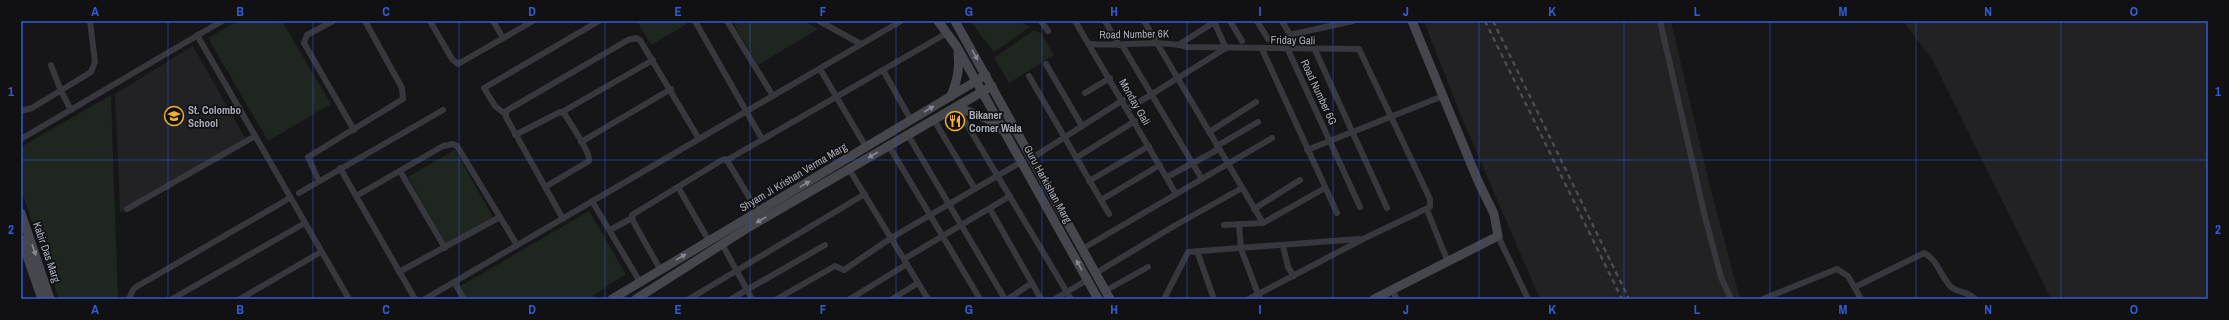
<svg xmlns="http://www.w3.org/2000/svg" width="2229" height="320" viewBox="0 0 2229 320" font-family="'Archivo Narrow',sans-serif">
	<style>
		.built { fill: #222225 }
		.green { fill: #1e261f }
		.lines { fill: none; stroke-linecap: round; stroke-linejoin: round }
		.street { stroke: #37383d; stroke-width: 6 }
		.secondary { stroke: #45474d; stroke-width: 9 }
		.rail { stroke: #4a4c52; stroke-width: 2.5; stroke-dasharray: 5 4; stroke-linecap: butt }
		.oneway { fill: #858993 }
		.grid { fill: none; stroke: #325cd3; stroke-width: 1; stroke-opacity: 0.55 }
		.labels { text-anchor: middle; stroke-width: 3.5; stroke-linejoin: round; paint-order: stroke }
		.street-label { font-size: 11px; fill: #a8adb8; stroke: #111113 }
		.poi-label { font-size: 11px; font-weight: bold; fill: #a8adb8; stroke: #111113; text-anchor: start }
		.neatline { fill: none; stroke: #325cd3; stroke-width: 1.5 }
		.grid-label { font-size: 13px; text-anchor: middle; font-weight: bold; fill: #325cd3 }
	</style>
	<rect width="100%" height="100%" fill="#161618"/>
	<g class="built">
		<path d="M1424,21H1671L1710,187L1740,299H1540L1461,116Z"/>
		<path d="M1903,21H2208V299H2051L1932,59Z"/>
		<path d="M193,46L245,138L120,213L115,94Z"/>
	</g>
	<g class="green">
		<path d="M238,21H282L331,104L268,141L208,38Z"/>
		<path d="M637,21H685L687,24L651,45Z"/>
		<path d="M732,21H804L818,29L758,65Z"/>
		<path d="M970,21H1019L1030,27L994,52Z"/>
		<path d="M1034,30L1042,34L1054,55L1009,83L994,58Z"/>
		<path d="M111,95L118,299H59L21,190V147Z"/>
		<path d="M455,150L494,219L447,245L408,177Z"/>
		<path d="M589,211L626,274L595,294L592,299H466L459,287Z"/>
	</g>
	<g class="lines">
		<g class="street">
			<path d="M333,21L307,35L304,43L354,130"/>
			<path d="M430,21L452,59L458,64L533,21"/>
			<path d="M493,21L503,38"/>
			<path d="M695,21L762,139"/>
			<path d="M727,21L773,96"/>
			<path d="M819,21L861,44"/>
			<path d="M1041,21L1048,31"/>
			<path d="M1075,21L1176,194"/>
			<path d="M1105,21L1119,45"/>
			<path d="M1144,21L1263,223"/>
			<path d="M1230,21L1242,41"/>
			<path d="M1257,21L1268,39"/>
			<path d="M1282,21L1294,42L1289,47V52L1360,207"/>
			<path d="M1660,21L1705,217L1721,277L1731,299"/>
			<path d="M1214,22L1226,48"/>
			<path d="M197,35L349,299"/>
			<path d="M1289,35L1353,21"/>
			<path d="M1090,44C1116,47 1166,39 1187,47L1359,49L1430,199V207L1363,239L1249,299"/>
			<path d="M1180,44L1216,21"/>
			<path d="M1122,45L1202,179"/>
			<path d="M1262,49L1337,213"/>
			<path d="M1315,50L1387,208"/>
			<path d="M1046,64L1082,126"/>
			<path d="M51,65L61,91L71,110"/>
			<path d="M820,69L866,147"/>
			<path d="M883,70L911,120"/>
			<path d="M1029,76L1109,214"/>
			<path d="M1085,93L1110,78"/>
			<path d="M957,108L1071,299"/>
			<path d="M1128,109L1226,48"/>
			<path d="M21,111L32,108L91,72L95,62L90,21"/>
			<path d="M562,112L653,60"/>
			<path d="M505,114L495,106L484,88L599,21"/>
			<path d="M934,120L975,189"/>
			<path d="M1209,132L1256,102"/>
			<path d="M515,135L560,112L564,113C569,122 591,152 589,161L545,187"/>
			<path d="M908,135L1005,299"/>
			<path d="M21,139L222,21"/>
			<path d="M581,142L671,89"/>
			<path d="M889,146L980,299"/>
			<path d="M1217,146L1258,122"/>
			<path d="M1307,150L1443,96"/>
			<path d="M1032,158L1123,100"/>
			<path d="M1076,158L1135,121"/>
			<path d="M727,160L947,33"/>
			<path d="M340,168L356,196"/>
			<path d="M849,169L928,299"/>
			<path d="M400,171L445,248"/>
			<path d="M1167,177L1219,149"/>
			<path d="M319,181L308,157L403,99L402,88L365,21"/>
			<path d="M1089,181L1149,146"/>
			<path d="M678,187L709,241"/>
			<path d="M299,193L443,110"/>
			<path d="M1101,200L1160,165"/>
			<path d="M592,201L640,282"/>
			<path d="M127,209L255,136"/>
			<path d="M990,209L1041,299"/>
			<path d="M1254,209L1300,180"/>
			<path d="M1427,210L1448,262"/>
			<path d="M563,219L506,117V111L628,40L636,38L640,40L699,139"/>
			<path d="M1239,224L1241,249L1260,299"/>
			<path d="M1224,225L1263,223L1325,188"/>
			<path d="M610,230L632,218"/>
			<path d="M1498,236L1528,299"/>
			<path d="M722,244L752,299"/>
			<path d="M1283,246L1288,267L1294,276"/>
			<path d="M1082,249L1272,138"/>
			<path d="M1197,251L1214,299"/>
			<path d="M904,259L1010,196"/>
			<path d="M660,269L633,221L632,215L722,160L725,159L728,162L758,212"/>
			<path d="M399,272L500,217"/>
			<path d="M1096,273L1174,226L1242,188"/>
			<path d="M454,282L464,299"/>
			<path d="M1855,287L1924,253C1938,260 1940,276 1951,287C1958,293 1968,291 1975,299"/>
			<path d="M1392,290L1397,299"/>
			<path d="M1105,291L1148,267"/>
			<path d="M129,299L133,290L136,287L290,198"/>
			<path d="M172,299L305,223"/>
			<path d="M240,299L321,252"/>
			<path d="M415,299L356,196L443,146L453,144L457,146L517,245"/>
			<path d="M425,299L901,21"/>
			<path d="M689,299L865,194"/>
			<path d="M731,299L825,245"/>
			<path d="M777,299L835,266L844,270L891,238L1021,162"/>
			<path d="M850,299L907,264"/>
			<path d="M892,299L918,283"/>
			<path d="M1008,299L1032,283"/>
			<path d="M1055,299L1087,280"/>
			<path d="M1164,299L1188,252L1359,239"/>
			<path d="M1763,299L1837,269L1848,276L1861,299"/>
		</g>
		<g class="secondary">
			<path d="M938,21L957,47L1098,299"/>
			<path d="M955,21L1110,299"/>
			<path d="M951,96C957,81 960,69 958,53"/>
			<path d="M957,107L990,120L1000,129"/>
			<path d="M21,213L50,299"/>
			<path d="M21,239L42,299"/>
			<path d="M612,299L986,75"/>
			<path d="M636,299L749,227L992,86"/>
			<path d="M1374,299L1498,236L1494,214L1478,181L1412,21"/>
		</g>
		<g class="rail">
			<path d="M1485,21L1622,299"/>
			<path d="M1493,21L1629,299"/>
		</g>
	</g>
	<defs><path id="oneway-solid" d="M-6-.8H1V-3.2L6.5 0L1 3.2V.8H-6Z"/></defs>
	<g class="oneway">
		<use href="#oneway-solid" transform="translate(975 55) rotate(61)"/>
		<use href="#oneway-solid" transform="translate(929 109) rotate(-31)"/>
		<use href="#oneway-solid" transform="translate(873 155) rotate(150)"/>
		<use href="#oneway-solid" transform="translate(805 184) rotate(-31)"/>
		<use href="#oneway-solid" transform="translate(761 220) rotate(150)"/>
		<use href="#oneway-solid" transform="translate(34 250) rotate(71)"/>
		<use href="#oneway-solid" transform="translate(681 257) rotate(-31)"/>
		<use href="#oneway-solid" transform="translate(1079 265) rotate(-119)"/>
	</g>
	<path class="grid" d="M168,21V299M313,21V299M459,21V299M605,21V299M750,21V299M896,21V299M1042,21V299M1187,21V299M1333,21V299M1479,21V299M1624,21V299M1770,21V299M1916,21V299M2061,21V299M21,160H2208"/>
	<defs>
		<symbol id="school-ring" viewBox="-11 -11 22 22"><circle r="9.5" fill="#111113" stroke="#f2b134" stroke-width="1.5"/><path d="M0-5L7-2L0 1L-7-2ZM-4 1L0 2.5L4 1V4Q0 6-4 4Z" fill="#f2b134"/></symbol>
		<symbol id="restaurant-ring" viewBox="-11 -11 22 22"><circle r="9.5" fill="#111113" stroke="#f2b134" stroke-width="1.5"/><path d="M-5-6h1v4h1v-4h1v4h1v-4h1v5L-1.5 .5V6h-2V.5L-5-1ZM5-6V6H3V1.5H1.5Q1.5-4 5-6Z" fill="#f2b134"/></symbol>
	</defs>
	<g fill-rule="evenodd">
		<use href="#school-ring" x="163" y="105" width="22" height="22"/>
		<use href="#restaurant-ring" x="944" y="110" width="22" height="22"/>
	</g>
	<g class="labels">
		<g class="street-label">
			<text transform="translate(1134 34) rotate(-1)" y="4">Road Number 6K</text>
			<text transform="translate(1293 40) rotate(1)" y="4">Friday Gali</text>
			<text transform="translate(1319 92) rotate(65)" y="4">Road Number 6G</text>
			<text transform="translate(1135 102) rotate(60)" y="4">Monday Gali</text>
			<text transform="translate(793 177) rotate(-31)" y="4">Shyam Ji Krishan Verma Marg</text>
			<text transform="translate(1048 184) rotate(61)" y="4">Guru Harkishan Marg</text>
			<text transform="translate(47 252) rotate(71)" y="4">Kabir Das Marg</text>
		</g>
		<g class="poi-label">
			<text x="188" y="114">St. Colombo<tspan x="188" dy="13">School</tspan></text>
			<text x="969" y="119">Bikaner<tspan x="969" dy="13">Corner Wala</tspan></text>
		</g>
	</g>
	<rect width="2229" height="320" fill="none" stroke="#111113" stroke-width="44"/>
	<rect x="22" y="22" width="2185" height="276" class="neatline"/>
	<g class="grid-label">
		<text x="95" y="16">A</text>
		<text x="240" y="16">B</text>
		<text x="386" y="16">C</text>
		<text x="532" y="16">D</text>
		<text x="678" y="16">E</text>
		<text x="823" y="16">F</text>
		<text x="969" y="16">G</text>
		<text x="1114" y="16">H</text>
		<text x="1260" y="16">I</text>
		<text x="1406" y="16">J</text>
		<text x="1552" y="16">K</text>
		<text x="1697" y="16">L</text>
		<text x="1843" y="16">M</text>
		<text x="1988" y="16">N</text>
		<text x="2134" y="16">O</text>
		<text x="11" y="96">1</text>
		<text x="2218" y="96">1</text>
		<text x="11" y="234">2</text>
		<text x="2218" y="234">2</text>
		<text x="95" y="314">A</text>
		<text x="240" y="314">B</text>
		<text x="386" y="314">C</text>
		<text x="532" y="314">D</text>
		<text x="678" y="314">E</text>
		<text x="823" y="314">F</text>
		<text x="969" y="314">G</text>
		<text x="1114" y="314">H</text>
		<text x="1260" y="314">I</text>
		<text x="1406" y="314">J</text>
		<text x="1552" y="314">K</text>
		<text x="1697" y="314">L</text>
		<text x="1843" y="314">M</text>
		<text x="1988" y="314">N</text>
		<text x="2134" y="314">O</text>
	</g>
</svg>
